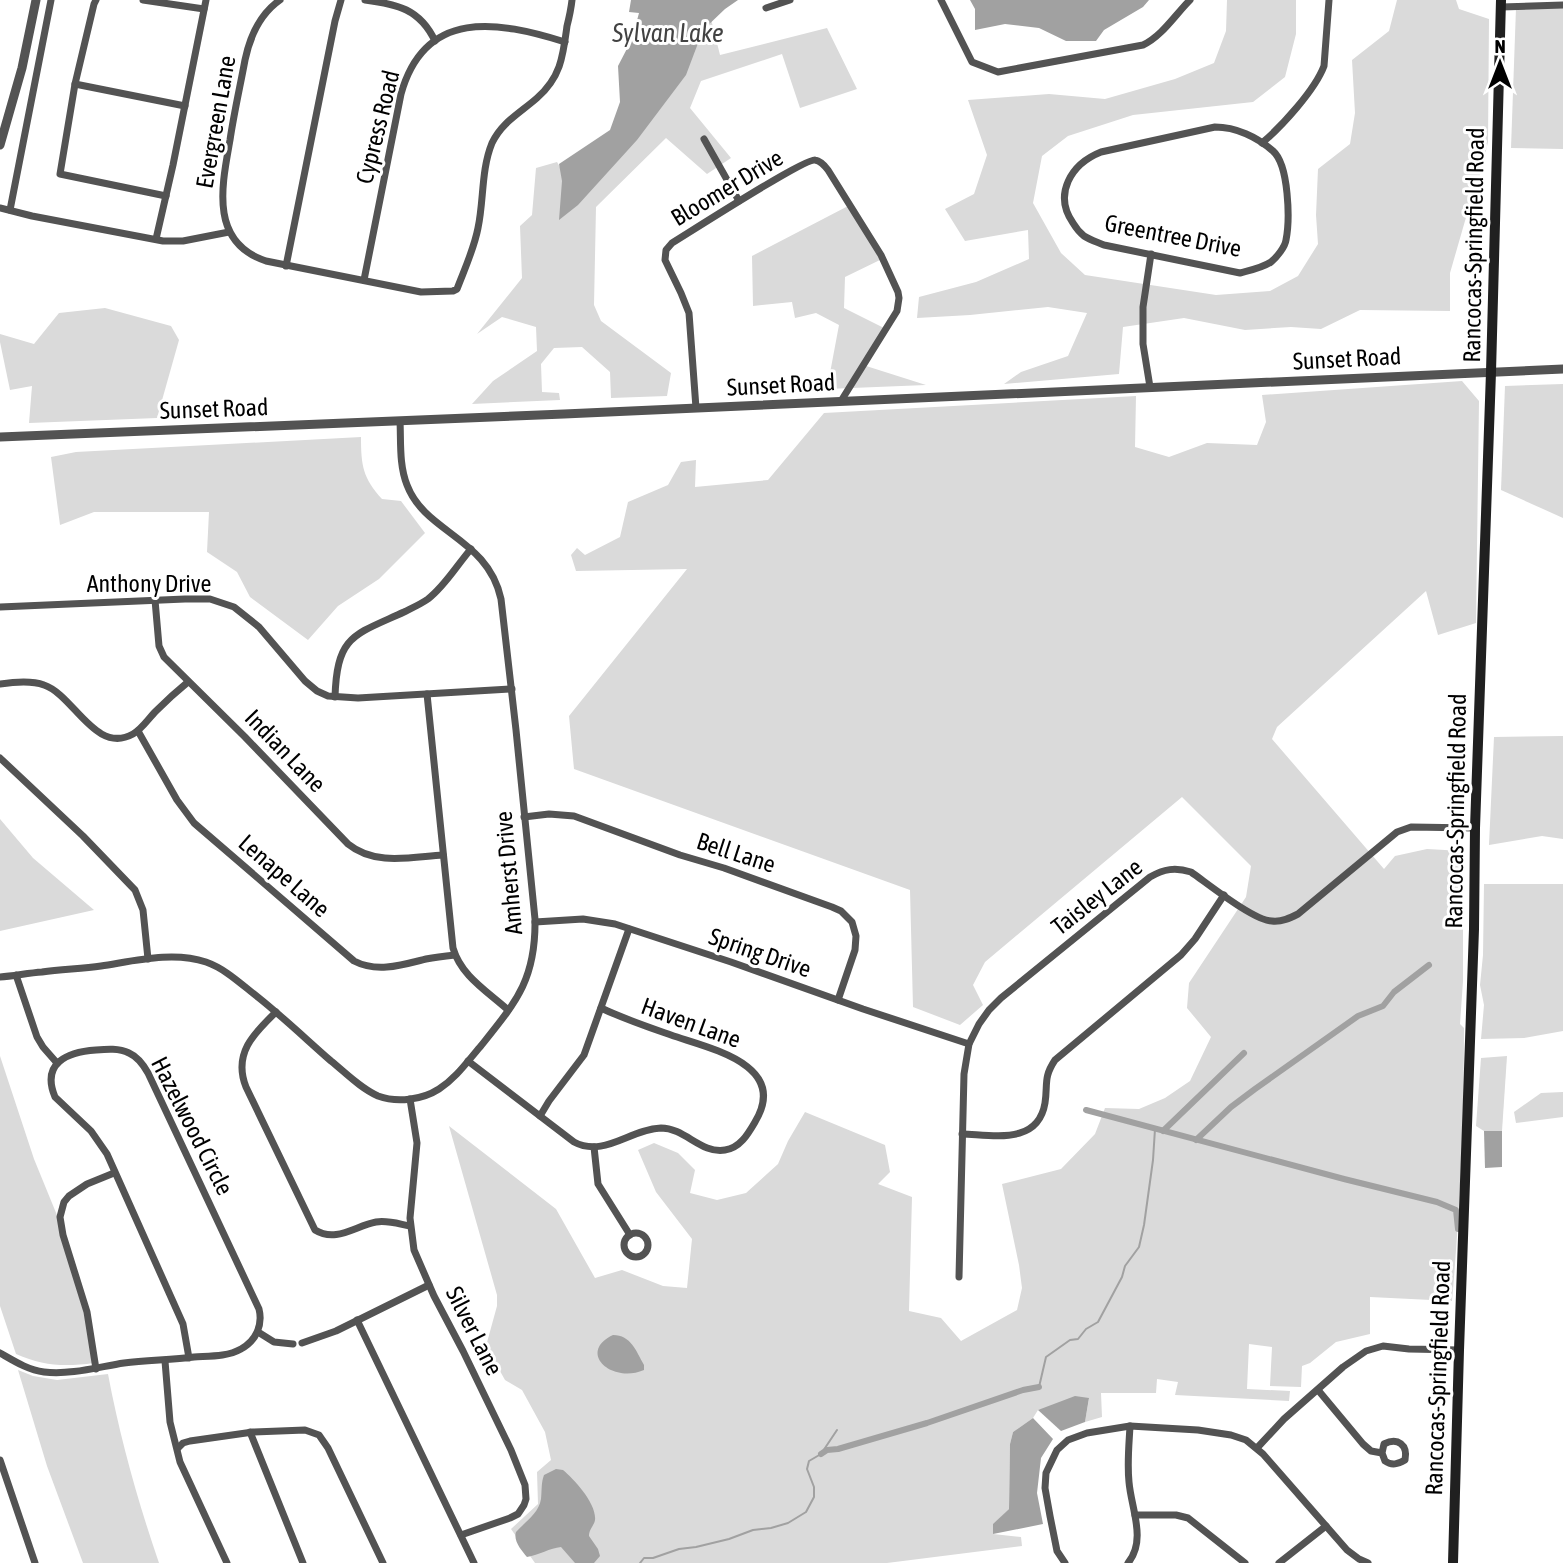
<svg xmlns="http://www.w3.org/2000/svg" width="1563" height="1563" viewBox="0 0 1563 1563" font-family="'Asap Condensed',sans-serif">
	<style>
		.green { fill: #dadada }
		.water { fill: #a1a1a1 }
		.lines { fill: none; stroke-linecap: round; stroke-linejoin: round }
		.stream { stroke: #a1a1a1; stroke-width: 2 }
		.canal { stroke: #a1a1a1; stroke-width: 6 }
		.minor { stroke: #535353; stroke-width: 7 }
		.tertiary { stroke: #535353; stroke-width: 9 }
		.secondary { stroke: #202020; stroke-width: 10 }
		.labels { text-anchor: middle; stroke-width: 6; stroke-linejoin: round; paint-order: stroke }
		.street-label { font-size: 24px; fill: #000; stroke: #fff }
		.water-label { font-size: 26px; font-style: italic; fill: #424242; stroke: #fff }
	</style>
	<rect width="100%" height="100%" fill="#fff"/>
	<g class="green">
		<path d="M1227,0H1296V34L1285,77L1253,102L1133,115L1068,136L1042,156L1033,203L1061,253L1085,275L1216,295L1270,291L1298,276L1318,244L1316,215L1318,169L1350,144L1355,113L1352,60L1389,31L1397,0H1456L1459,9L1489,19L1488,142L1476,192L1469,207L1450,273V311L1360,310L1321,329L1291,327L1245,330L1184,318L1123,327L1119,374L1004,384L1021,372L1068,356L1087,313L1048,307L970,315L917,318L919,297L976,282L1029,259L1028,230L965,241L945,209L974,194L987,155L968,100L1049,94L1105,99L1175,79L1214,63L1226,31Z"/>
		<path d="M1563,5V149L1511,148L1516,8Z"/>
		<path d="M710,15L720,55L827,28L857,89L800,108L782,54L701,81L690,108L731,158L707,174L666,138L596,207L594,305L601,321L671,373L667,396L611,398L610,372L582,347L554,348L541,364L542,392L559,393L560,400L472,404L493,381L537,351L536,327L502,317L477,334L522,278L520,226L532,215L536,168L557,162L576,194Z"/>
		<path d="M850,205L882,259L845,277L844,308L888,330L863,365L926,385L827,389L839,325L816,313L795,318L792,302L753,306L752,256Z"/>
		<path d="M105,308L171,326L179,340L157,418L29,423L32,386L10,390L0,342V334L34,344L59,313Z"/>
		<path d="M1462,381L1479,401L1476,623L1438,635L1426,591L1277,727L1272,739L1384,869L1395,856L1427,849L1463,851V981L1460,1024L1464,1028C1464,1119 1460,1210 1452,1301L1370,1297V1334L1336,1342L1310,1363L1302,1366L1301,1387L1270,1386L1272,1347L1249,1344L1247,1389L1290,1391L1289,1401L1175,1395L1178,1382L1157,1379L1156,1393H1101L1102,1417L1085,1422L1089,1399L1038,1410L1033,1418L1013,1432L1010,1444L1009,1509L993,1525V1534L1021,1537L1022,1546L887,1563H535L511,1529L538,1504L537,1472L551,1460L545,1432L522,1390L505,1380L486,1346L497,1306V1295L449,1126L556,1209L595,1278L622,1270L663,1286L687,1288L692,1239L656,1192L638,1150L654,1143L678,1153L695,1170L690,1193L717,1200L746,1193L778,1164L788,1141L805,1112L885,1145L890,1172L878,1184L912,1197L909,1311L941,1318L961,1341L1017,1310L1022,1288L1019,1265L1002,1184L1061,1169L1095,1134L1105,1108L1139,1109L1165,1098L1190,1081L1211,1037L1187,1008L1189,983L1246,897L1251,866L1182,797L985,962L973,985L983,1005L960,1025L913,1007L910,890L574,769L569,716L687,569L576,571L571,555L577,548L585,555L620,537L628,502L668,485L681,462L696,460L695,487L768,480L824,413L1136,396L1135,447L1169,457L1207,443L1257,445L1266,422L1262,395Z"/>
		<path d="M1563,384V518L1501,490L1505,386Z"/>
		<path d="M361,437C361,466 363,478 382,499L401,501L425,533L379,579L338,606L308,640L250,597L237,572L207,552L209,512H94L60,525L51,457L76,452Z"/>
		<path d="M1563,736V839L1542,836L1489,845L1494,737Z"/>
		<path d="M0,819L33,858L94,910L0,931Z"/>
		<path d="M1484,884H1563V1031L1524,1038L1481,1039L1484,1005L1480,985L1483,955Z"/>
		<path d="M0,1056L34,1159L61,1225L85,1303L94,1363C64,1367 43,1366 16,1354L0,1306Z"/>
		<path d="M1507,1056L1502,1131H1484L1476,1126L1481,1058Z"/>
		<path d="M1541,1093L1563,1092V1117L1516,1123L1514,1112Z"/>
		<path d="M18,1370L33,1376L57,1380L108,1374C120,1438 138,1502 159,1563H83L47,1466Z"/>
	</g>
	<g class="water">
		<path d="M631,0H738L725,9L703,30L686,75L637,140L578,205L559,220L562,181L559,164L610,130L620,102L618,66L632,39L639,13L629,12Z"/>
		<path d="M970,0H1149L1143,7L1104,30L1096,41H1066L1039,28L1005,24L975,30V9Z"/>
		<path d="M1484,1131H1502V1167L1485,1168Z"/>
		<path d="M613,1335C631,1335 636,1351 644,1365V1370C611,1384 577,1352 613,1335Z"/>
		<path d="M1075,1396L1089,1398L1085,1422L1061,1431L1038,1410Z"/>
		<path d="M1033,1418L1053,1439L1041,1458L1037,1493L1043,1524L993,1534V1524L1009,1509L1010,1444L1013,1432Z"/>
		<path d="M556,1469L563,1470C574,1479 597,1504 595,1520C594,1526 589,1529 589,1536L598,1549L600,1556L594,1563H575L561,1547C550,1548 539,1555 527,1557C522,1551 513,1541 516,1532C525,1522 539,1513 541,1499C542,1490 541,1483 544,1475Z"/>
	</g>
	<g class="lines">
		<g class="stream">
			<path d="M1039,1387L1046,1357L1070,1340L1078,1339L1086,1329L1098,1322L1122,1277L1125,1266L1139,1247L1144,1225L1153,1160L1155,1129"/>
			<path d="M640,1563L644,1558H653L679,1549L696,1547L729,1539L753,1530L771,1528L788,1523L806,1512L814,1497V1487L807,1469L809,1461L821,1454L837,1430"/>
		</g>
		<g class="canal">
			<path d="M1086,1110L1344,1179L1437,1202L1456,1210L1458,1229"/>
			<path d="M1163,1131L1244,1053"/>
			<path d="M1196,1140L1231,1107L1255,1089L1358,1016L1383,1006L1394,992L1429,965"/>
			<path d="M821,1454L827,1450L838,1449L927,1423L1023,1390L1039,1387"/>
		</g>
		<g class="minor">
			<path d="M96,0L94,4L75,84L60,174L166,196"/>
			<path d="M143,0L204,9"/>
			<path d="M280,0C260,14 250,36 245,60C240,87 234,113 230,140C222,185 209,242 266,261L421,292L453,291L457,289C465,268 474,249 478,228C484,200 481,170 492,143C502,122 520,113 537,98C561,77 563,56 567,26C569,18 571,9 572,0"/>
			<path d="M365,0C397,4 420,9 435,41"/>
			<path d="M941,0L972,62L998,72L1143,45C1162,36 1175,15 1190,0"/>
			<path d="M1501,7L1563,5"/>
			<path d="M766,8L790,0"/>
			<path d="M75,84L185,106"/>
			<path d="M1215,127C1236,127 1257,137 1273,151C1289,165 1290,220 1286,240C1285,247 1277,257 1271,262C1262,268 1251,270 1240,273L1104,245C1097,242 1090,240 1084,236C1079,232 1076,228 1073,223C1053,194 1071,164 1101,152Z"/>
			<path d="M704,139L739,201"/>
			<path d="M1262,143C1282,126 1315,90 1324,66L1329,0"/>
			<path d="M0,208L32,216L163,241H183L229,232"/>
			<path d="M10,210L51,0"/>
			<path d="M156,239L173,165L206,0"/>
			<path d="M286,266L335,21L341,0"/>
			<path d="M364,280L401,94C425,8 498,21 565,42"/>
			<path d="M1150,387L1143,344V307L1151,254"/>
			<path d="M696,408L689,313L681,293L665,260L666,250L672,243C690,232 805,158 815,160C821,161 825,166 828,170L881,255L898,292L899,298L897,311L841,401"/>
			<path d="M155,600L159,646L164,657L245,737L348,844C375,866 411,857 443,855"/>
			<path d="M0,607L185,599H210L234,607L259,627L305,681L317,691L328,696L358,698L512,689"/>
			<path d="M0,684C13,682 31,680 44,685C74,695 95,755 133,734C142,729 148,719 156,711C166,701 177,691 188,682"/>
			<path d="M427,694L453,948C461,976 487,991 508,1010"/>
			<path d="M335,697C337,635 354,635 404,612C412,608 421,604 428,599C445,586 457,565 471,549"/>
			<path d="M138,731L177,800L194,823L354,961C377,973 402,965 426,959C436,957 445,956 455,955"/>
			<path d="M0,758L83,836L135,890L143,910L148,959"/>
			<path d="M524,817L549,814L574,816L680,855L724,868L832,907L841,911L852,922L856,936L855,950L838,1000"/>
			<path d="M535,922L583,919L615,924L731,962L863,1009L969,1044"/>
			<path d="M16,975L37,1037L43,1047L57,1063"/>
			<path d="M0,977C14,976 28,973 42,972C62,969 81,969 101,966C134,961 173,951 206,962C226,969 242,985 259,998C284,1018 307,1040 331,1061C346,1073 360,1088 378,1096C397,1103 422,1100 439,1089C456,1078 467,1062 480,1047C516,1002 536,980 535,919L516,730L501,599C488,538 425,533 407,485C399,465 401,442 400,421"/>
			<path d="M276,1012C253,1034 233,1054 246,1087L315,1230C336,1243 355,1226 376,1222C388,1220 399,1224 410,1226"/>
			<path d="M468,1061L574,1142C604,1158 630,1129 661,1128C685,1128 701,1154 725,1150C740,1148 748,1134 755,1122C790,1064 708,1048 671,1035C648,1027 624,1019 601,1008"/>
			<path d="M410,1099L417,1143L410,1218L414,1250L434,1296L463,1351L511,1450L525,1485L526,1499L524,1505L518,1514L510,1518L461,1535"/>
			<path d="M540,1116L549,1101L584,1055L629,929"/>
			<path d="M962,1134C994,1135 1038,1145 1045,1103C1048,1084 1043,1078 1055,1060L1181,955L1195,939L1224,895"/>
			<path d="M594,1147L598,1184L630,1235"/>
			<circle cx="636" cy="1245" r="12"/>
			<path d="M959,1277L964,1074L969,1044L979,1024L989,1010L1001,998L1150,877C1164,869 1175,867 1191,872C1207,883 1254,921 1272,921C1282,922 1290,918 1298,914L1397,832L1411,827L1475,828"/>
			<path d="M357,1320L474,1563"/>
			<path d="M258,1332L274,1342L293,1344"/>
			<path d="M302,1343L336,1331L429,1285"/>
			<path d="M0,1353C14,1361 28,1370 44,1372C71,1375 98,1367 124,1363C147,1360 171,1360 194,1357C209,1356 227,1357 241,1349C256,1341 263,1325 259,1309L148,1073C143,1064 138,1057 129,1053C119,1048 107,1049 96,1050C67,1052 41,1063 55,1097L91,1131L107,1154L183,1324L189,1358"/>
			<path d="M165,1361L170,1422L180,1462L227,1563"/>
			<path d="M96,1369L87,1312L63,1235L60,1217L64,1202L69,1196L87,1184L114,1173"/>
			<path d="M1318,1390L1363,1444L1371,1451L1382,1453L1384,1444C1398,1437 1408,1445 1405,1460C1398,1464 1392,1466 1385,1461L1382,1453"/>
			<path d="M250,1432L303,1563"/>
			<path d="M178,1448L183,1443L190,1441L253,1432L305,1430L319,1435L328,1448L383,1563"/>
			<path d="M1257,1448L1284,1419L1343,1367L1366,1351L1383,1346L1409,1349L1459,1350"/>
			<path d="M0,1460L35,1563"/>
			<path d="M1135,1515H1176L1188,1518L1245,1563"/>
			<path d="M1065,1563L1057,1551L1050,1516L1045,1488L1046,1473L1057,1450L1068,1440L1087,1433L1130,1426L1198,1430L1231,1435L1246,1440L1263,1454L1347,1550L1359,1559L1368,1563"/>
			<path d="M1128,1563C1147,1540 1131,1508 1129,1482C1127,1463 1129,1445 1130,1426"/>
			<path d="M1279,1563L1326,1526"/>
		</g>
		<g class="tertiary">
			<path d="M0,145L22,68L36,0"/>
			<path d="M0,437L564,414L1563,369"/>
		</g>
		<path class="secondary" d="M1453,1563L1459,1350L1474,929L1475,828L1491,372L1501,0"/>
	</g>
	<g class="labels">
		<g class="street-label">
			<text transform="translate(216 122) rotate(-80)" y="8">Evergreen Lane</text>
			<text transform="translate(378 127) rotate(-76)" y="8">Cypress Road</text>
			<text transform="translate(727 188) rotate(-31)" y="8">Bloomer Drive</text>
			<text transform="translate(1173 236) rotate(11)" y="8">Greentree Drive</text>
			<text transform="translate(1474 245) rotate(-89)" y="8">Rancocas-Springfield Road</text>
			<text transform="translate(1347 359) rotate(-3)" y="8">Sunset Road</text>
			<text transform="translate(781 385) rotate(-3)" y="8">Sunset Road</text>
			<text transform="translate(214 409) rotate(-2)" y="8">Sunset Road</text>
			<text x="149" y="592">Anthony Drive</text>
			<text transform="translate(285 751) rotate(46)" y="8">Indian Lane</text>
			<text transform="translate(1456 811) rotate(-89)" y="8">Rancocas-Springfield Road</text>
			<text transform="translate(736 853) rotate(18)" y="8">Bell Lane</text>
			<text transform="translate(509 873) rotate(-95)" y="8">Amherst Drive</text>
			<text transform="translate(284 876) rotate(41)" y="8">Lenape Lane</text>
			<text transform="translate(1097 897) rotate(-38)" y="8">Taisley Lane</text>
			<text transform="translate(760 953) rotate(19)" y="8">Spring Drive</text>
			<text transform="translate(691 1023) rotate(20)" y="8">Haven Lane</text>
			<text transform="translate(192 1126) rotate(63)" y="8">Hazelwood Circle</text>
			<text transform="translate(474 1331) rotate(63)" y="8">Silver Lane</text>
			<text transform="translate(1438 1378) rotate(-88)" y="8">Rancocas-Springfield Road</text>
		</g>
		<g class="water-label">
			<text x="668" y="42">Sylvan Lake</text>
		</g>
	</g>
	<g transform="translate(1500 63)" stroke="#ffffff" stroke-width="5" paint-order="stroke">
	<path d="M0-5L12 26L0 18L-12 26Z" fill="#000000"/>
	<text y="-10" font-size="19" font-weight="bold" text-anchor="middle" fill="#000000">N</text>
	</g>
</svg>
